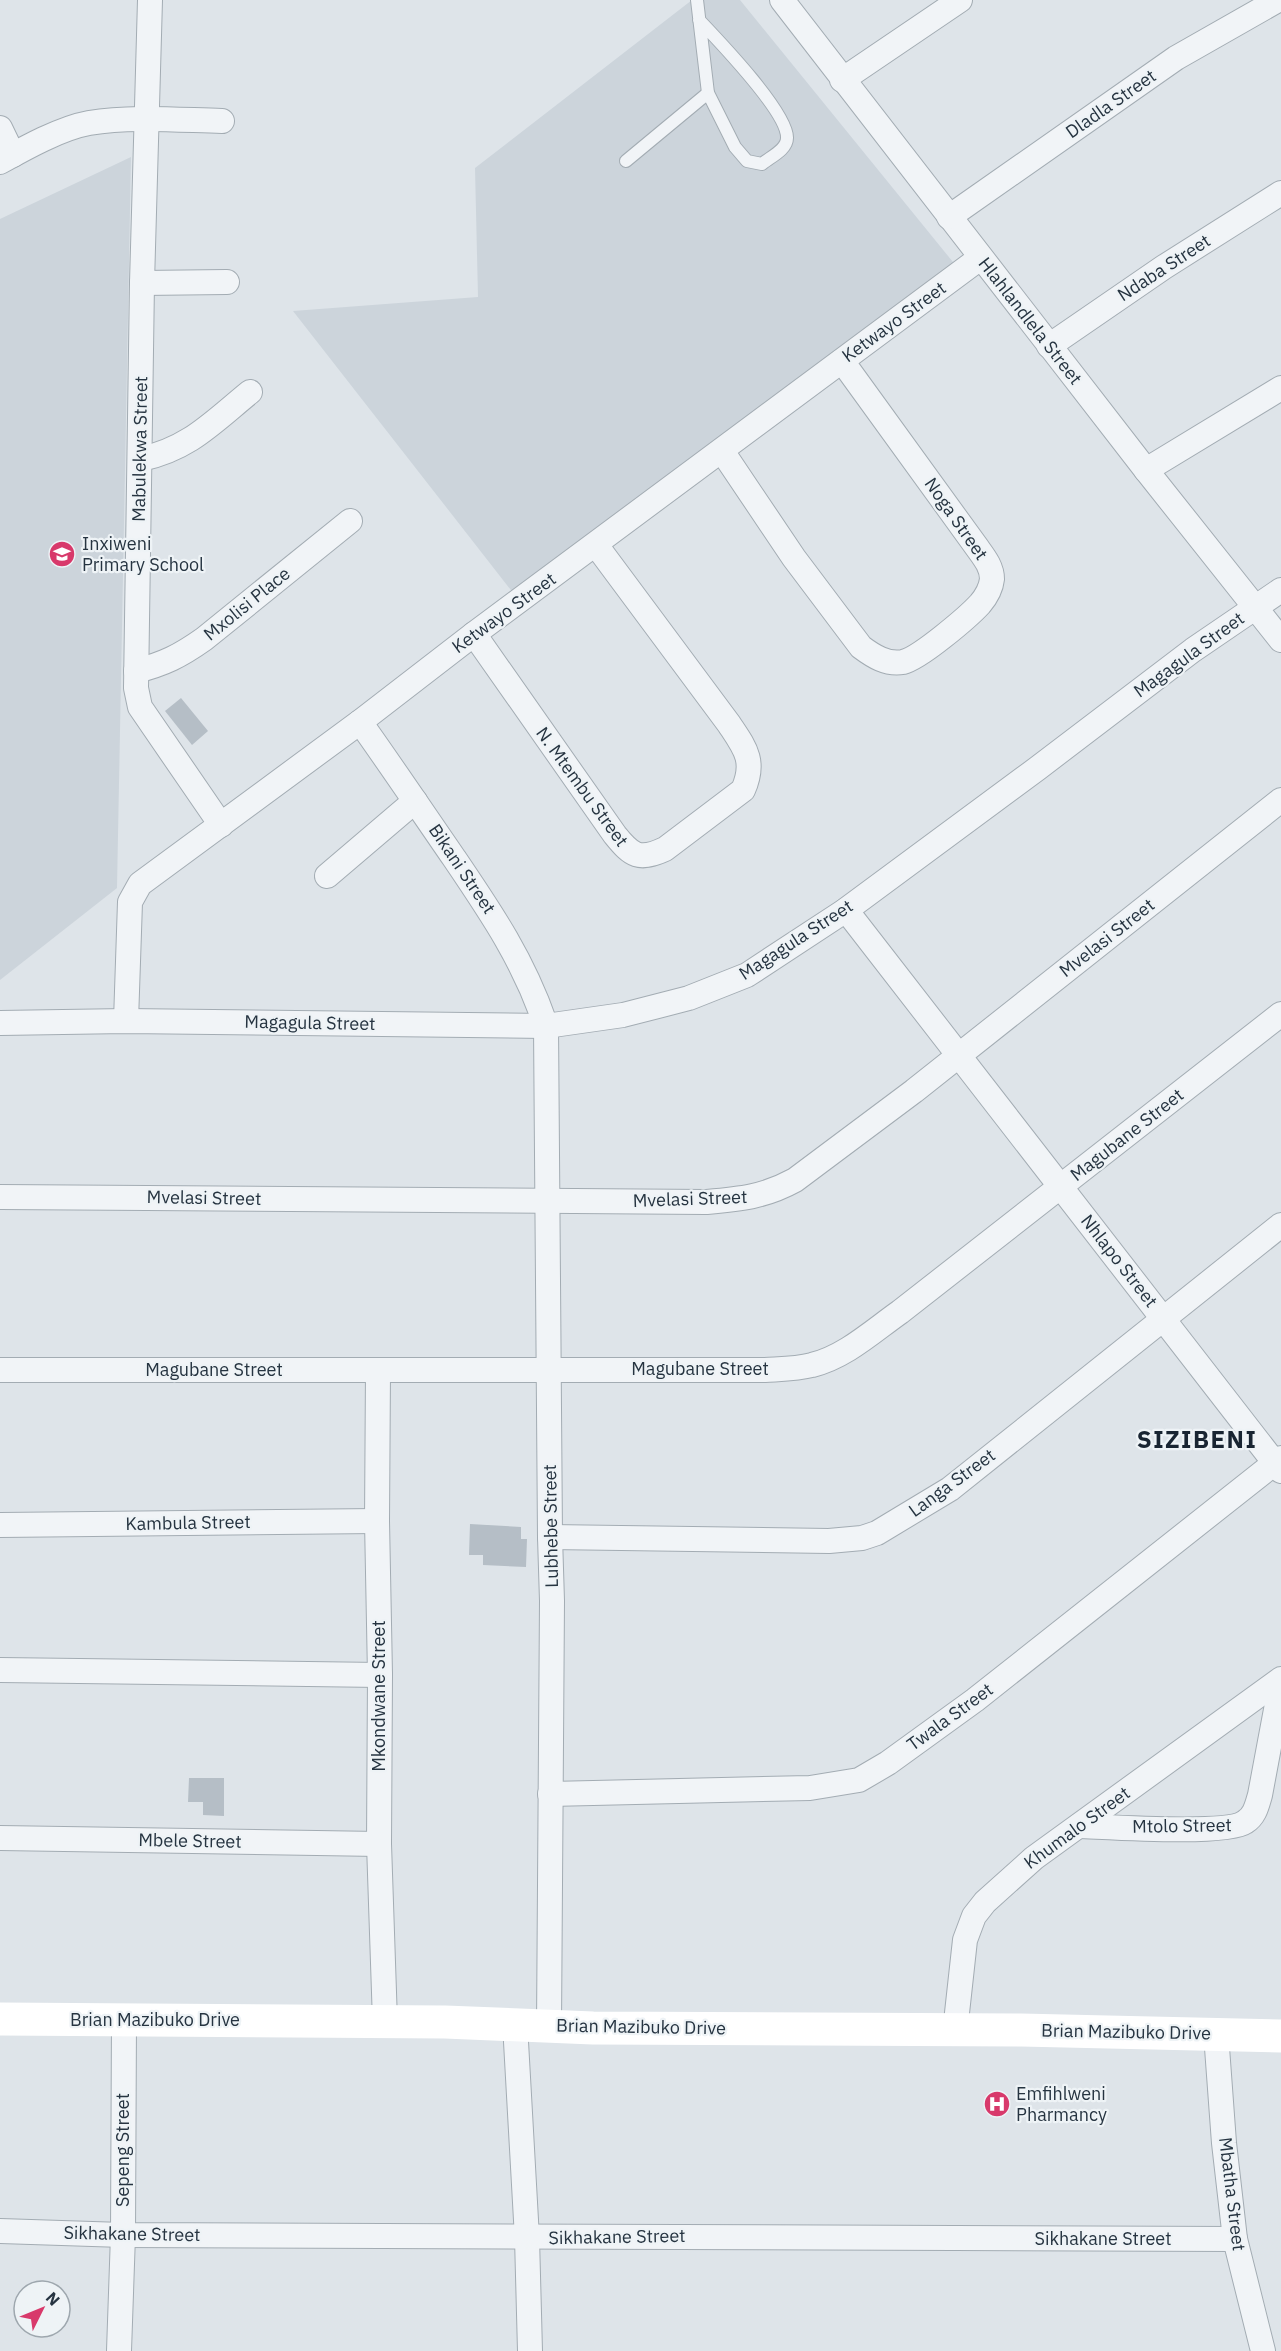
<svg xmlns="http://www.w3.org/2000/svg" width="1281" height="2351" viewBox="0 0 1281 2351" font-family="'IBM Plex Sans',sans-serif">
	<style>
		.built { fill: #ccd4db }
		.building { fill: #b5bec6 }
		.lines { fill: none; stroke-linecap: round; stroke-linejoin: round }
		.lane-casing { stroke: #a3acb3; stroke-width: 14 }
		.street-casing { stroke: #a3acb3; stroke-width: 26 }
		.lane { stroke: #f1f4f7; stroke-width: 12 }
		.street { stroke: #f1f4f7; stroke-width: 24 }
		.secondary { stroke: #fff; stroke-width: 33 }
		.labels { text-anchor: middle; stroke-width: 4.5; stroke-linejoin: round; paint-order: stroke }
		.street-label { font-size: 18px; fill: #263441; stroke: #eef3f6 }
		.poi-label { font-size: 18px; fill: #263441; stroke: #eef3f6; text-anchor: start }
		.district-label { font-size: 24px; font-weight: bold; letter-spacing: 1.5px; fill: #192532; stroke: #eef3f6 }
	</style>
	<rect width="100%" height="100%" fill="#dee4e9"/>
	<g class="built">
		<path d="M692,0H740L957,267L514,594L293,311L478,297L475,168Z"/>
		<path d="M131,157L117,888L0,980V219Z"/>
	</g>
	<g class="building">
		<path d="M181,698L208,731L192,745L165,711Z"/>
		<path d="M470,1524L521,1527V1539H527L526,1567L483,1565V1555H469Z"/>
		<path d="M189,1778H224V1816L203,1815V1802H188Z"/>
	</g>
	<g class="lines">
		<defs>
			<g id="lane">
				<path d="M697,0L708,93L735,147L747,161L762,164C770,157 787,150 787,138C788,113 718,40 699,20"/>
				<path d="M626,161L708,93"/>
			</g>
			<g id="street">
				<path d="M150,0L142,283L136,688L140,707L221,825"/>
				<path d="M782,0L1146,470L1281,640"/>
				<path d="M842,80L960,0"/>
				<path d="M0,128L13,155"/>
				<path d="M0,162C25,148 61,128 89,123C132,116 178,120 222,121"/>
				<path d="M949,217L1176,58L1278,0"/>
				<path d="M142,283L227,282"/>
				<path d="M1049,346L1164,267L1281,193"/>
				<path d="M722,451L794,558L861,647C873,656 887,665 903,662C920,658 968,617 980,604C986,597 991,588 992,579C992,566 983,556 976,546L842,361"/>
				<path d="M141,459C189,449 213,422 250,392"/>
				<path d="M1146,470L1281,388"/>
				<path d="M474,634L615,835C632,856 639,861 665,849L743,790C756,761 745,748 729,724L596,545"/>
				<path d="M136,671C164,664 180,656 204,639L350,521"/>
				<path d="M360,722C392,767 423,813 454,858C492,914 524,961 546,1026L550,1537L552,1601L549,2026"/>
				<path d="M327,876L415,801"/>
				<path d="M846,910L1281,1471"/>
				<path d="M126,1021L130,902L140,884L360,722L474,634L980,258"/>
				<path d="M0,1023L126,1021L546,1026L623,1015L689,998L747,975L846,910L1038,768L1193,650L1281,590"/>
				<path d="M0,1197L706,1202C740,1199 764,1197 795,1180L914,1091L1281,800"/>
				<path d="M0,1370H765C780,1369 797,1369 812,1365C845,1357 873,1331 900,1312L1281,1014"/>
				<path d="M378,1371L377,1521L380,1675L379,1844L385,2022"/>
				<path d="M0,1525L377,1521"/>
				<path d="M550,1537L829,1541L862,1538L877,1533L950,1489L1281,1225"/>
				<path d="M0,1670L380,1675"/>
				<path d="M550,1794L810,1788L859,1780L888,1763L975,1700L1281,1458"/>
				<path d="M1079,1826C1108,1827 1227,1835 1245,1822C1255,1816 1257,1805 1260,1795L1281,1683"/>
				<path d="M0,1838L379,1844"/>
				<path d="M515,2024L527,2238L530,2351"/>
				<path d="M955,2031L965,1940L974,1916L985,1902L1034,1858L1281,1679"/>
				<path d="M1216,2034L1224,2143L1235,2239L1263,2351"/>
				<path d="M0,2231L123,2235L1235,2239"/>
				<path d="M119,2351L123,2235L124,2020"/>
			</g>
		</defs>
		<use href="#lane" class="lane-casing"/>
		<use href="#street" class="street-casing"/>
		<use href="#lane" class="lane"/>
		<use href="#street" class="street"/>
		<path class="secondary" d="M0,2019L445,2022L593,2028L1021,2030L1281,2036"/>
	</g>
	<defs>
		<symbol id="school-disc" viewBox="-11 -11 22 22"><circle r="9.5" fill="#d8396b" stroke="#eef3f6"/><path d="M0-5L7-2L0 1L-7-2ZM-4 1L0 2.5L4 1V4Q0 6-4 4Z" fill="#fff"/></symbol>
		<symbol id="hospital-disc" viewBox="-11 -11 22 22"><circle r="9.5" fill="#d8396b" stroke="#eef3f6"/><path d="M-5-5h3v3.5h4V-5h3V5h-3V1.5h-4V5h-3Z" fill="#fff"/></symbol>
	</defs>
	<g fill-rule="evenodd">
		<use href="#school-disc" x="47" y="539" width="30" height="30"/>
		<use href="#hospital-disc" x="982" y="2089" width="30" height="30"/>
	</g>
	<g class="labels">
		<g class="street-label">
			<text transform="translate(1111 104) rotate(-35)" y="6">Dladla Street</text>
			<text transform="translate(1164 268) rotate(-33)" y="6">Ndaba Street</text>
			<text transform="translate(1030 321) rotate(52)" y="6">Hlahlandlela Street</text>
			<text transform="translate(894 322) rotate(-36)" y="6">Ketwayo Street</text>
			<text transform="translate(140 449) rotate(-89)" y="6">Mabulekwa Street</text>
			<text transform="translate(956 519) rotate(55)" y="6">Noga Street</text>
			<text transform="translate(247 604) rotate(-39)" y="6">Mxolisi Place</text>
			<text transform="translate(504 613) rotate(-36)" y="6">Ketwayo Street</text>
			<text transform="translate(1189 655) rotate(-36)" y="6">Magagula Street</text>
			<text transform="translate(582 787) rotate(54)" y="6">N. Mtembu Street</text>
			<text transform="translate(462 869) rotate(56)" y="6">Bikani Street</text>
			<text transform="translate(1107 938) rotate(-38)" y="6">Mvelasi Street</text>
			<text transform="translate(796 940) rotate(-33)" y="6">Magagula Street</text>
			<text transform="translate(310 1023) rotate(1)" y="6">Magagula Street</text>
			<text transform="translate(1127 1135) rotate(-38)" y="6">Magubane Street</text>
			<text transform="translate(204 1198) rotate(1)" y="6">Mvelasi Street</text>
			<text transform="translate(690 1199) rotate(-2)" y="6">Mvelasi Street</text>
			<text transform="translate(1119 1261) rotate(52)" y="6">Nhlapo Street</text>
			<text x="700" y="1375">Magubane Street</text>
			<text x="214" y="1376">Magubane Street</text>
			<text transform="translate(952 1483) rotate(-36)" y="6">Langa Street</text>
			<text transform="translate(188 1523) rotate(-1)" y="6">Kambula Street</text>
			<text transform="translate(551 1526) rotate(-91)" y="6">Lubhebe Street</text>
			<text transform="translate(379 1696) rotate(-90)" y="6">Mkondwane Street</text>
			<text transform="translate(950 1717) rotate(-36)" y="6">Twala Street</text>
			<text transform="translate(1182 1826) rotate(-1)" y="6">Mtolo Street</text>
			<text transform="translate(1077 1828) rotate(-36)" y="6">Khumalo Street</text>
			<text transform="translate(190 1841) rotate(1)" y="6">Mbele Street</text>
			<text x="155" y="2026">Brian Mazibuko Drive</text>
			<text transform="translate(641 2027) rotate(1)" y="6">Brian Mazibuko Drive</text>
			<text transform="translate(1126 2032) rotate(1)" y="6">Brian Mazibuko Drive</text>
			<text transform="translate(123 2150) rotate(-90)" y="6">Sepeng Street</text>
			<text transform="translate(1232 2194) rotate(83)" y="6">Mbatha Street</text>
			<text transform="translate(132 2234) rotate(1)" y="6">Sikhakane Street</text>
			<text transform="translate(617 2237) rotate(-1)" y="6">Sikhakane Street</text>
			<text x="1103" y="2245">Sikhakane Street</text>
		</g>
		<g class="poi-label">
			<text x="82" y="550">Inxiweni<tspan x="82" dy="21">Primary School</tspan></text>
			<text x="1016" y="2100">Emfihlweni<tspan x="1016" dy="21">Pharmancy</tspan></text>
		</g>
		<g class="district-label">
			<text x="1197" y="1448">SIZIBENI</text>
		</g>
	</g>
	<g transform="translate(42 2309) rotate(47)"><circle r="28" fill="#eef3f6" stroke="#9ea7ae" stroke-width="1.5"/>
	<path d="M0-4.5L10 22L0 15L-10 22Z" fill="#d8396b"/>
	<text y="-9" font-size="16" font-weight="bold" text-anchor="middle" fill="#263441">N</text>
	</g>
</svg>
